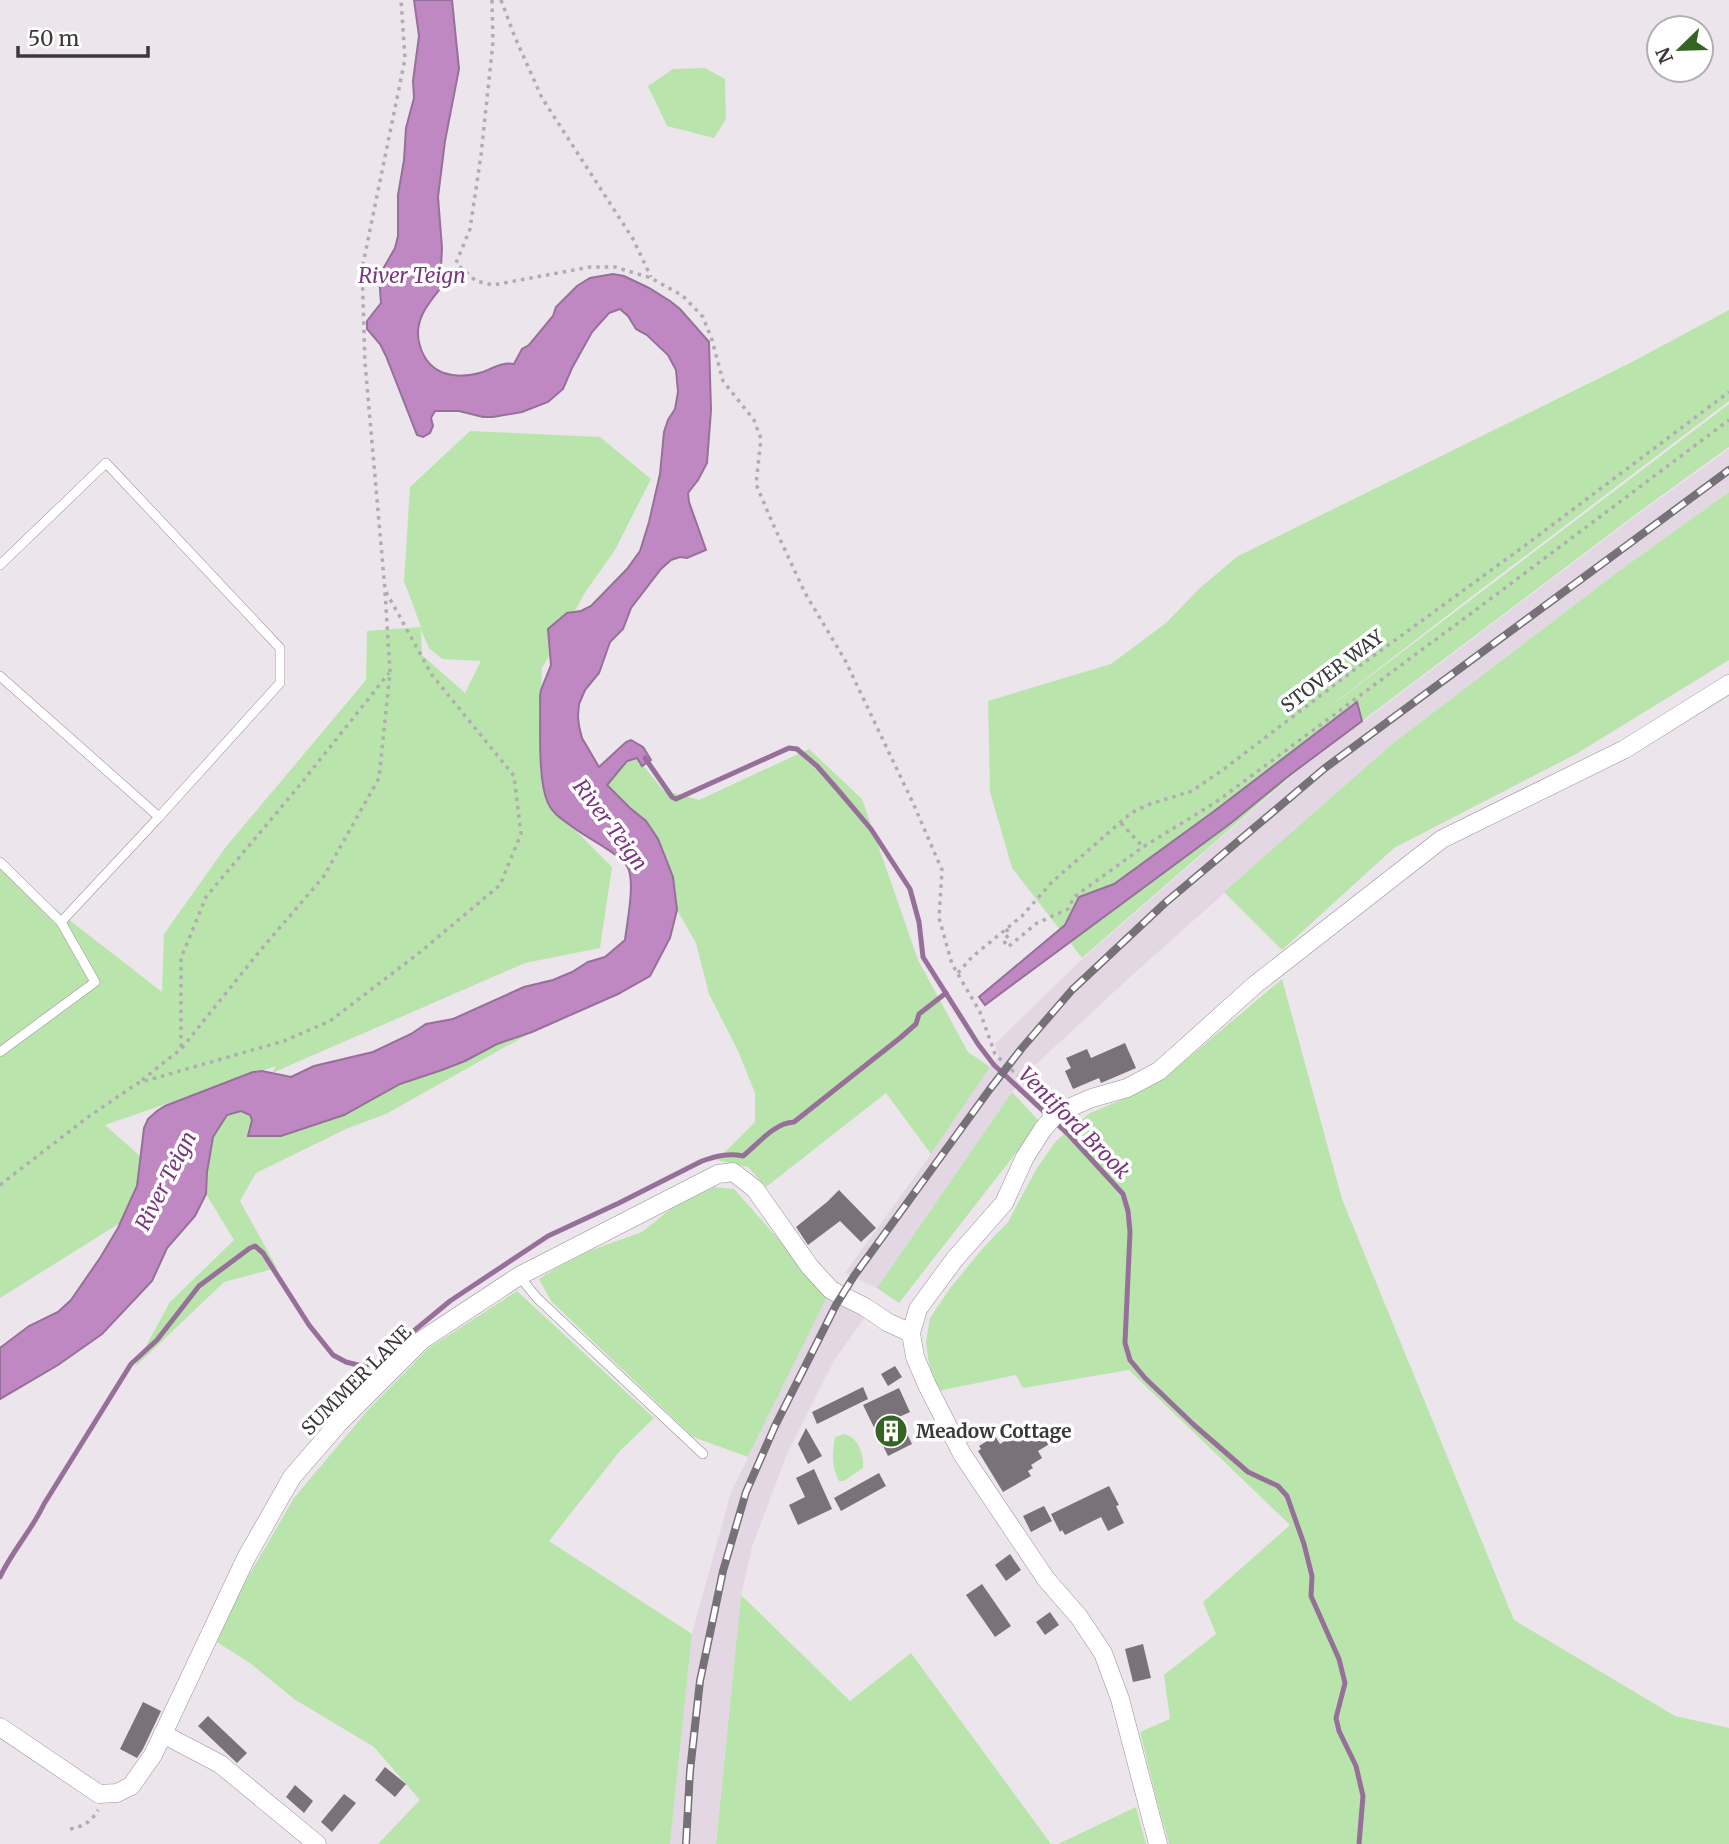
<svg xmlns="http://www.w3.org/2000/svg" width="1729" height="1844" viewBox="0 0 1729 1844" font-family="Merriweather,serif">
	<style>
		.built { fill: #e4d7e4 }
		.green { fill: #b9e5ac; fill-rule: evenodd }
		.water { fill: #bf88c2; stroke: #97709a; stroke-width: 2 }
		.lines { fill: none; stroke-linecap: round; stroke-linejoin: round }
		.stream { stroke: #97709a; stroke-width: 5 }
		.building { fill: #797379 }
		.service-casing { stroke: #989298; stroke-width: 10 }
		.minor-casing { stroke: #989298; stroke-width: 19 }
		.path { stroke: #b2acb2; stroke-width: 3.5; stroke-dasharray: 3.5 5; stroke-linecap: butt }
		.service { stroke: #fff; stroke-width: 9 }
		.minor { stroke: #fff; stroke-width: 18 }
		.rail-casing { stroke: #767176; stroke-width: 8 }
		.rail { stroke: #fff; stroke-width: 5; stroke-dasharray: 16; stroke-linecap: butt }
		.labels { text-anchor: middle; stroke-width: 7; stroke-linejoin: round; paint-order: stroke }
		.street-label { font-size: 19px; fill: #3b383b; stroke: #fff }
		.poi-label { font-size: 19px; font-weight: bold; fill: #3b383b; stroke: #fff; text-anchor: start }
		.water-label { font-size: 21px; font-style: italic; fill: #7a377e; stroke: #fff }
	</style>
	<rect width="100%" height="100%" fill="#ece5ec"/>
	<g class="built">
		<path d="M1729,449V492L1619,571L1392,744L1139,969L1033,1067L1012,1092L877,1288L845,1273L931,1154L990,1067L999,1057L995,1044L1079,962L1299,770L1641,512Z"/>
		<path d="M828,1295L864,1318L834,1361L787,1454L752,1547L741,1595L716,1844H670L692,1634L731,1492Z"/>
	</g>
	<g class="green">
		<path d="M705,68L725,79L726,119L714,138L667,126L648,86L673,69Z"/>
		<path d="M1729,310V401L1466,601L1311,721L1729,404V447L1643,509L1301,767L1082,958L1012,868L990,792L988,701L1111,664L1166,623L1200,588L1238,556L1630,363Z"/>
		<path d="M470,431L600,437L651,479L615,550L586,591L542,668L541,691L548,803L612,867L600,948L525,963L272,1073L276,1066L105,1125L176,1188L0,1298V866L162,992L164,934L225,848L366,680L367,631L421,627L404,581L410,487ZM421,630L429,648L442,659L481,661L465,693L422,655Z"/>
		<path d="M1729,492V660L1576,754L1394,848L1282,950L1224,892L1392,744L1619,571Z"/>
		<path d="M809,749L862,799L918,960L968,1052L990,1067L931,1154L886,1093L766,1187L748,1167L717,1160L755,1122V1093L738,1051L709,994L696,943L677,910L673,877L646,821L630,808L607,785L627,761L637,758L663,790L699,800Z"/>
		<path d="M1282,979L1342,1199L1514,1620L1675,1716L1729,1728V1844H1169L1157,1801L1140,1732L1170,1719L1164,1675L1216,1634L1203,1602L1290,1525L1129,1370L1023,1388L1016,1375L938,1391L929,1364L926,1342L930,1318L951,1287L983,1248L1008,1222L1037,1168L1056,1141L1090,1113L1138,1093L1162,1080Z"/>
		<path d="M532,1032L386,1114L346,1129L256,1173L240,1201L277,1268L224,1282L134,1368L170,1302L234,1240L206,1194L207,1172L213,1137L227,1115L241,1111L250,1115L252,1120L249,1136L345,1115L400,1084L442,1070L465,1061L497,1044Z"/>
		<path d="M1012,1092L1040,1122L899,1303L877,1288Z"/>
		<path d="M714,1187L734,1189L828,1295L748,1457L693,1437L551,1301L539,1279L556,1268L589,1251L642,1232L672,1208Z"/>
		<path d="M517,1291L654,1418L619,1452L549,1541L692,1634L670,1844H378L420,1800L374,1747L294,1699L250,1663L212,1639L294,1498L368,1410L429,1348Z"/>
		<path d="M844,1434C858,1437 864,1454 863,1468L844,1481H839C831,1464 832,1455 835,1437Z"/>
		<path d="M741,1595L850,1701L911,1653L1051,1844H716Z"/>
		<path d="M1136,1807L1146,1844H1058Z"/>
	</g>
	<g class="water">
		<path d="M414,0H452L459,69L445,141L438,197L442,248L441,267L444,284C429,302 412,321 420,346C429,376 456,380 483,372C493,368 502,362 514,364L522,349L529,345L553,316L556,307L577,286L590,278L613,274L624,276L649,288L670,301L680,309L709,342L711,410L707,463L698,480L688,493L689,502L706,550L687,558L680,557L671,560L661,569L631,608L623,629L610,642L599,673L585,690L579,704L578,716L579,726L582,738L599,767L626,742L631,740L643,747L651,760L642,766L637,758L627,761L607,785L630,808L646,821L658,839L673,877L677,910L670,938L650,976L618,994L532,1032L497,1044L465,1061L442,1070L400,1084L344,1115L281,1136H248L252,1120L250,1115L241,1111L227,1115L213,1137L207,1172L206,1194L195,1216L167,1248L152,1281L102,1334L58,1365L0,1399V1348L29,1326L58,1312L71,1300L100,1258L118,1228L137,1186L144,1128L148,1119L157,1111L165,1106L253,1072L262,1071L291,1077L314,1066L373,1052L411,1034L426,1024L453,1019L524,987L553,980L572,972L588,962L605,957L625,940C627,922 636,880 627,866C619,853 583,836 570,825C562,819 552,813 548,803C537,779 541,724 540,696L541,690L551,665L548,629L567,613L581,611L591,606L627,569L640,551L649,522L660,474L664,432L668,420L675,409L678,392L676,370L668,355L647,335L636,329L628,316L620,309L609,313L592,332L572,368L563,389L548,402L522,412L493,417H483L459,411H435L431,418L433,426L430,433L423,437L417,435L386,356L380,344L367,329V321L381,303L379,276L395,248L398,236V195L404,160L406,128L414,98L413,81L419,36Z"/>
		<path d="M1357,702L1362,721L1286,778L1231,823L985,1005L979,997L1065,925L1079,897L1114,884L1213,812Z"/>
	</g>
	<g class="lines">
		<g class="stream">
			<path d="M645,758L672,797L676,799L789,748L797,749L817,766L838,790L871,829L910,889L919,922L923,957L978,1044L994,1065L1069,1135L1123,1194L1128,1211L1130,1232L1125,1343L1130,1360L1145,1378L1194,1425L1248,1472L1278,1486L1287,1496L1304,1544L1312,1576L1311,1596L1339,1659L1345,1683L1336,1718L1339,1731L1356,1766L1363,1796L1359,1844"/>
			<path d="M0,1577C12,1551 32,1530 44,1504L131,1364L157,1340L199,1286L250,1248L255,1246L263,1253L309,1325L333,1355L346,1362L362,1366L375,1363L450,1301L548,1236L619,1203L702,1161C716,1156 728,1153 743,1156C758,1144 774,1123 794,1122L900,1038L916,1024L919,1014L946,993"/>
		</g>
	</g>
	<g class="building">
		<path d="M1125,1043L1136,1068L1101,1083L1099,1078L1073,1089L1065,1071L1071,1068L1066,1058L1087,1049L1091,1058Z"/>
		<path d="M839,1190L876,1228L861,1242L840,1221L808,1245L796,1227L827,1202Z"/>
		<path d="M895,1366L902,1377L888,1386L881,1374Z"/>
		<path d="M863,1387L868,1399L817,1424L812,1412Z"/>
		<path d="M899,1388L910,1412L899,1417L912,1444L888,1456L863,1405Z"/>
		<path d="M806,1428L822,1456L808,1464L798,1444Z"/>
		<path d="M1048,1428L1056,1440L1038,1451L1042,1458L1031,1465L1033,1468L1028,1471L1031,1476L1003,1492L978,1451L981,1449L979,1446L995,1436L1000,1444L1024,1429L1030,1439Z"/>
		<path d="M814,1469L832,1509L798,1525L789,1505L805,1497L796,1478Z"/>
		<path d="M879,1473L886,1486L841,1511L834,1498Z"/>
		<path d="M1109,1486L1119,1505L1116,1506L1124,1523L1108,1531L1101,1517L1065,1535L1062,1530L1060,1532L1051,1514Z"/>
		<path d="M1044,1506L1052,1521L1031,1532L1023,1516Z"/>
		<path d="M1010,1554L1021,1570L1006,1581L995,1565Z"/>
		<path d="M982,1584L1011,1626L995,1637L966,1595Z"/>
		<path d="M1050,1612L1059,1625L1045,1635L1036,1622Z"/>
		<path d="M1143,1644L1151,1678L1133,1682L1125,1649Z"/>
		<path d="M143,1702L161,1711L143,1749L137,1758L120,1749Z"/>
		<path d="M208,1716L247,1753L237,1763L198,1726Z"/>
		<path d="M385,1767L406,1784L395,1797L375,1780Z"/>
		<path d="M295,1785L313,1801L304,1813L286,1797Z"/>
		<path d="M344,1794L356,1803L332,1832L321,1822Z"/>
	</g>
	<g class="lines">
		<defs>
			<g id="service">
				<path d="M0,565L106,463L280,648V683L159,817L0,676"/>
				<path d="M0,862L61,922L159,817"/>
				<path d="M0,1052L95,982L61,922"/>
				<path d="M519,1276L537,1298L703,1454"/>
			</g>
			<g id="minor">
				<path d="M0,1727L99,1794L117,1793L131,1786L153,1755L246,1558L292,1477L338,1424L422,1340L519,1276L718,1174L733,1172L755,1189L810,1267L831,1290L865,1307L887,1322L911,1333"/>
				<path d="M163,1734L220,1764L317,1844"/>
				<path d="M1158,1844L1120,1699L1103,1653L1079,1617L1046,1579L962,1454L927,1385L915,1357L911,1333L918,1309L954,1260L1004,1203L1025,1157L1043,1129L1057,1113L1092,1098L1127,1088L1159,1071L1256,984L1442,839L1625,749L1729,684"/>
			</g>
		</defs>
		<use href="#service" class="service-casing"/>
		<use href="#minor" class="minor-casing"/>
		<g class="path">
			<path d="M492,0L493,42L481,155L470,229L456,263L476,281L493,285L590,267H615L651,278L683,296L703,317L712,340L723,381L754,420L761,439L756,484L772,522L805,593L845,660L913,803L942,870L939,918L952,964L980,1012L995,1054L1045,1102"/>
			<path d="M501,0L514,35L542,98L633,239L651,277"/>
			<path d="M1121,823L1143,847"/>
			<path d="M1006,929L1010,934L1003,940L1008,947L1037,923L1068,909L1074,897L1143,847L1216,802L1481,606L1729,420"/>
			<path d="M958,973L972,957L1022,916L1052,882L1131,813L1147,805L1192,791L1224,769L1354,670L1523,547L1729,392"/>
			<path d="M181,1047V958L206,897L299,786L389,673"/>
			<path d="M142,1080L181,1049L259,952L324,876L379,778L390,672L385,592"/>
			<path d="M0,1185L88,1117L138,1083L284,1041L330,1021L419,953L500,885L521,834L514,776L432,675L385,590L365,363L362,269L405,59L401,0"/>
			<path d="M70,1829C84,1826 91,1822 98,1810"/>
		</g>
		<use href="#service" class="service"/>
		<use href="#minor" class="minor"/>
		<defs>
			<path id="rail" d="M686,1844L690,1771L700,1681L723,1571L746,1492L775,1426L836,1305L854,1276L990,1089L1022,1048L1072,990L1165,903L1325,768L1729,470"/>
		</defs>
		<use href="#rail" class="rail-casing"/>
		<use href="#rail" class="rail"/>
	</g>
	<defs>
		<symbol id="building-disc" viewBox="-11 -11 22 22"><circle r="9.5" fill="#346324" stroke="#fff"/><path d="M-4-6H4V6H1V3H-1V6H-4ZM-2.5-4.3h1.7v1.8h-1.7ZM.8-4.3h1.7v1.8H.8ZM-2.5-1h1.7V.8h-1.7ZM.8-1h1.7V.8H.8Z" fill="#fff"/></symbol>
	</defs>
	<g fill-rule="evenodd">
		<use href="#building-disc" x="872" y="1412" width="38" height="38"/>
	</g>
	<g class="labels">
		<g class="street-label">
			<text transform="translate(1332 671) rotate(-37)" y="7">STOVER WAY</text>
			<text transform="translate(356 1380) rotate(-45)" y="7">SUMMER LANE</text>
		</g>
		<g class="poi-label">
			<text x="916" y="1438">Meadow Cottage</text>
		</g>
		<g class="water-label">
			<text x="412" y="283">River Teign</text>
			<text transform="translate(610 825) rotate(53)" y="7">River Teign</text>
			<text transform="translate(1074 1123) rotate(45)" y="7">Ventiford Brook</text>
			<text transform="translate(166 1181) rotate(-63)" y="7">River Teign</text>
		</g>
	</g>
	<g transform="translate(1680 49) rotate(247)"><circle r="33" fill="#ffffff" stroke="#b1afb1" stroke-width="2"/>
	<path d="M0-5L12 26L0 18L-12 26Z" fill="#346324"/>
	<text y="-10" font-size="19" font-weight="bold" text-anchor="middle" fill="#3b383b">N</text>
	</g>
	<path d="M18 46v10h130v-10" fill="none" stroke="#3b383b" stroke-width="3.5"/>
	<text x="28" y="46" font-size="21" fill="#3b383b" stroke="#ffffff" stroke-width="5" paint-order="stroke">50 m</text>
</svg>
